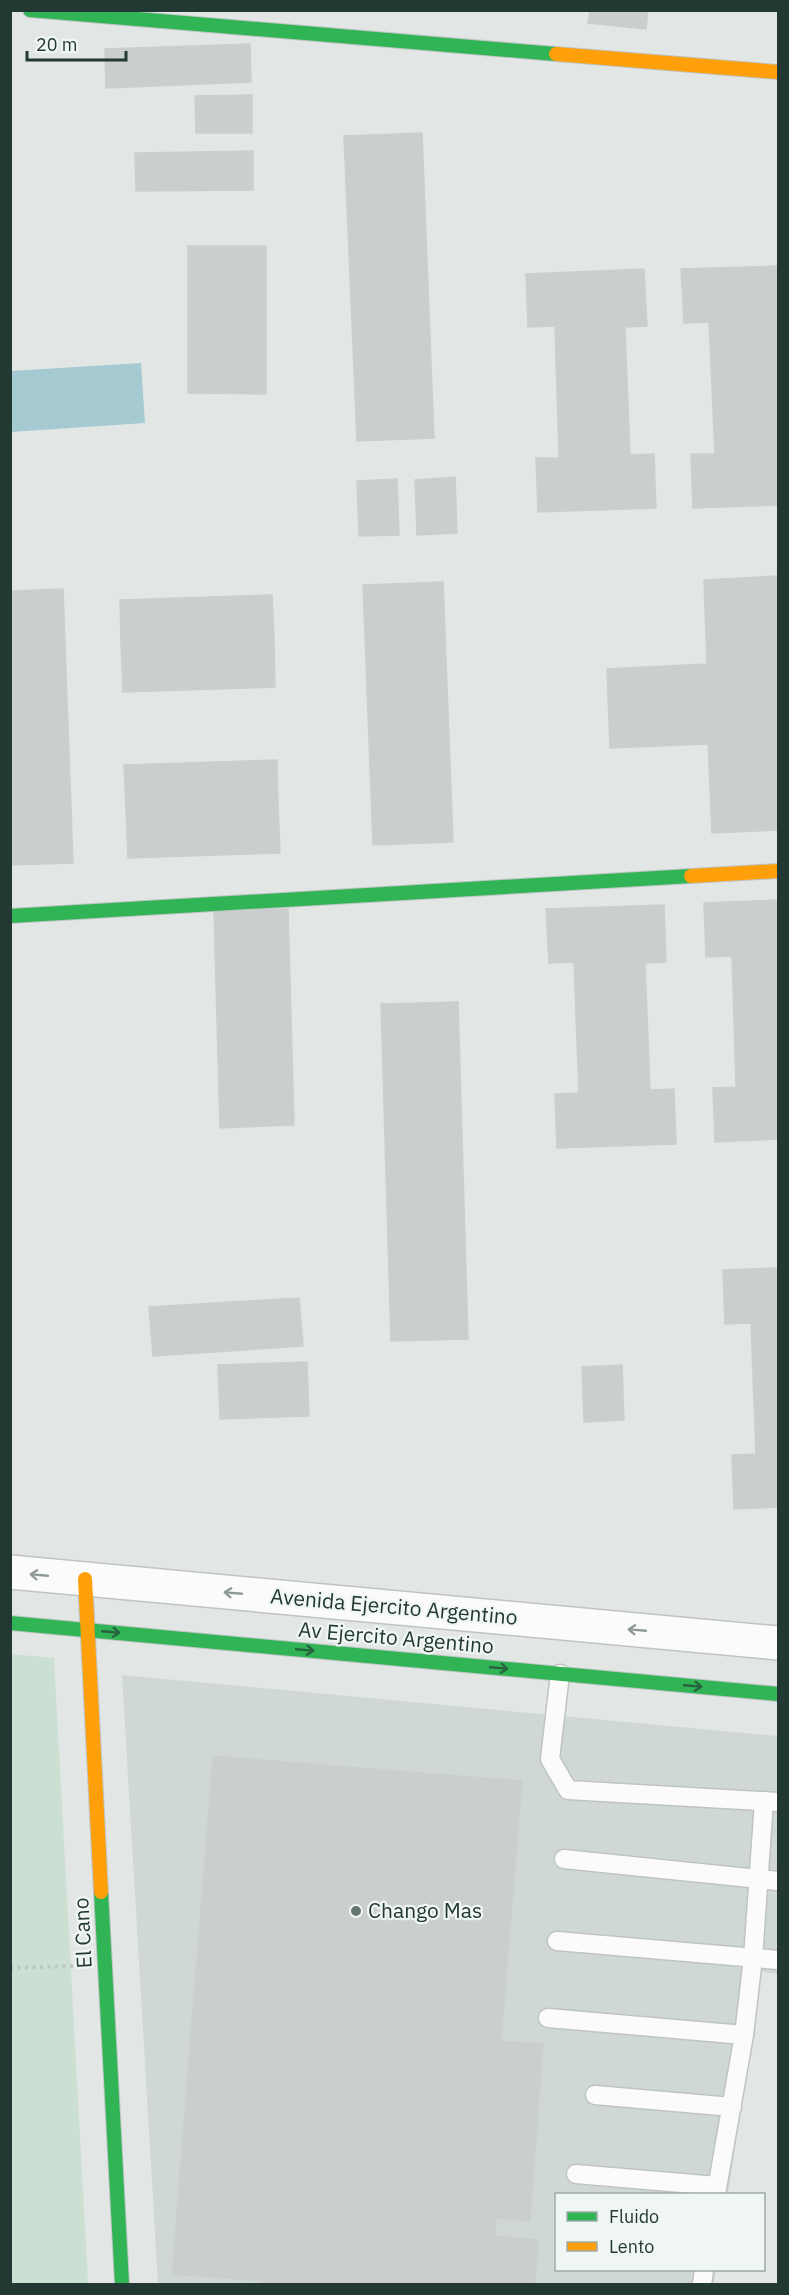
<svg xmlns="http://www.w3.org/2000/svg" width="789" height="2295" viewBox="0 0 789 2295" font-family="'IBM Plex Sans',sans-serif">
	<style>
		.built { fill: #d0d8d5 }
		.green { fill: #ccdfd3 }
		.water { fill: #a6cad2 }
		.building { fill: #cacecd; stroke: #cbd0ce; stroke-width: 1.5 }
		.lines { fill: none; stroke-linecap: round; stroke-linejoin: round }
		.lane-casing { stroke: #bfc4c2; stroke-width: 21 }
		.street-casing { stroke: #bfc4c2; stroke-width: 36 }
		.fast-casing { stroke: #bec5c2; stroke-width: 16 }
		.slow-casing { stroke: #bec5c2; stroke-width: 16 }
		.path { stroke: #bfc7c5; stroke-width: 4; stroke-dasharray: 3 4.5; stroke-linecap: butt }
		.lane { stroke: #fbfbfb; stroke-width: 18 }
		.street { stroke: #fbfbfb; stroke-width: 33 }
		.fast { stroke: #30b455; stroke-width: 14 }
		.slow { stroke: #ff9f0a; stroke-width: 14 }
		.oneway { stroke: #8e9a97 }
		.oneway2 { stroke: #27633f }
		.poi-dot { fill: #657571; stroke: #f0f6f3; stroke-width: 2 }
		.labels { text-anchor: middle; stroke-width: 4.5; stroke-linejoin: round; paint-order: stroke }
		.street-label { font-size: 21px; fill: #223833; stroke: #f0f6f3 }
		.poi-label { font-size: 21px; fill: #223833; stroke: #f0f6f3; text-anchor: start }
	</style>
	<rect width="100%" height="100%" fill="#e2e7e5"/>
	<path class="built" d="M122,1675L778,1736V1974L761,1972L728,2194H556V2270H716L714,2284H158Z"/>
	<path class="green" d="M11,1654L54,1658L88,2284H11Z"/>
	<path class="water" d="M141,363L145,423L11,432V371Z"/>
	<g class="building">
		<path d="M590,10H648L646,29L588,23Z"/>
		<path d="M250,44L251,82L106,88L105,49Z"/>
		<path d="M252,95V133H196L195,96Z"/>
		<path d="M422,133L434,438L357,441L344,136Z"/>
		<path d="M253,151V190L136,191L135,153Z"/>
		<path d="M188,246H266V394L188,393Z"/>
		<path d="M778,266V505L693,508L691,454H715L709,322L684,323L681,269Z"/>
		<path d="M644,269L647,326L625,327L630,455L654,454L656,508L538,512L536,458H559L555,326L528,327L526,274Z"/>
		<path d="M455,477L457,533L417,535L415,480Z"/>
		<path d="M397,479L399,535L359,536L357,481Z"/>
		<path d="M778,576V830L712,833L708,744L610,748L607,669L707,664L704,580Z"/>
		<path d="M443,582L453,842L373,845L363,585Z"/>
		<path d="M63,589L73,863L10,865V591Z"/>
		<path d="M272,595L274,639L121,644L120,600Z"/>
		<path d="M274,639L275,687L123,692L121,644Z"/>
		<path d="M277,760L278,804L126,809L124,765Z"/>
		<path d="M278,804L280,853L128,858L126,809Z"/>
		<path d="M778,900V1139L715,1142L713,1088L736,1087L732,956L706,957L704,903Z"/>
		<path d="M664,905L666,962L645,963L650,1090L674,1089L676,1144L557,1148L555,1094L579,1093L574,962L549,963L546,909Z"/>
		<path d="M288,909L294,1125L220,1128L214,911Z"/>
		<path d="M458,1002L468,1339L391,1341L381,1004Z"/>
		<path d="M778,1268V1507L734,1509L732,1455L756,1454L751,1323L725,1324L723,1270Z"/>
		<path d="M299,1298L303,1346L153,1356L149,1307Z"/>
		<path d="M307,1362L309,1416L220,1419L218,1365Z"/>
		<path d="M622,1365L624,1420L584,1422L582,1367Z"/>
		<path d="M213,1756L522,1781L501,2041L543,2044L530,2221L496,2218L495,2236L538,2240L535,2284H261V2281L172,2274Z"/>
	</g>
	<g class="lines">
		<defs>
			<g id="lane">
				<path d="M560,1674L550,1759L568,1790L778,1802"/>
				<path d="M564,1859L778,1881"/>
				<path d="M557,1941L778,1960"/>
				<path d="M548,2018L744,2035"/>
				<path d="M595,2095L732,2107"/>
				<path d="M576,2174L717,2186"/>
				<path d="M716,2194L744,2035L753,1958L764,1801"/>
				<path d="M702,2284L704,2270"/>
			</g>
			<path id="street" d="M10,1572L778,1643"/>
			<g id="fast">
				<path d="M30,10L556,54"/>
				<path d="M10,916L691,876"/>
				<path d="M10,1623L778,1694"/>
				<path d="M101,1892L122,2284"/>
			</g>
			<g id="slow">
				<path d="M556,54L778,72"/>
				<path d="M691,876L778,871"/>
				<path d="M85,1579L101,1892"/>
			</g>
		</defs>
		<use href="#lane" class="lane-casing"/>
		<use href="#street" class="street-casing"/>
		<use href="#fast" class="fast-casing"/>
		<use href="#slow" class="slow-casing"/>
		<path class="path" d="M10,1968L73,1966"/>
		<use href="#lane" class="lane"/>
		<use href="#street" class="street"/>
		<use href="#fast" class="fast"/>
		<use href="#slow" class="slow"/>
	</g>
	<defs><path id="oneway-shaft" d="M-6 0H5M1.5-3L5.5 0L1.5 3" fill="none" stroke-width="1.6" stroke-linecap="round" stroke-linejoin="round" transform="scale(1.5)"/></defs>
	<g class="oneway">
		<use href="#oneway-shaft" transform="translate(39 1575) rotate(-175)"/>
		<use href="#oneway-shaft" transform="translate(233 1593) rotate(-175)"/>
		<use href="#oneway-shaft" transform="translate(637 1630) rotate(-175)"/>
	</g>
	<g class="oneway2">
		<use href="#oneway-shaft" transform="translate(111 1632) rotate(5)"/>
		<use href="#oneway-shaft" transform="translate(305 1650) rotate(5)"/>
		<use href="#oneway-shaft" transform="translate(499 1668) rotate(5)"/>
		<use href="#oneway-shaft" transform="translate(693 1686) rotate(5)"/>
	</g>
	<circle class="poi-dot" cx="356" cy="1911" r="6"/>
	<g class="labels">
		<g class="street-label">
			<text transform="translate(394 1607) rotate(5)" y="7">Avenida Ejercito Argentino</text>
			<text transform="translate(396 1638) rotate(5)" y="7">Av Ejercito Argentino</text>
			<text transform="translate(83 1933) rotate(-93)" y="7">El Cano</text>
		</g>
		<g class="poi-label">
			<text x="368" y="1918">Chango Mas</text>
		</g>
	</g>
	<rect width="789" height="2295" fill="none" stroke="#223833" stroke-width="24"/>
	<rect x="555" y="2193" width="210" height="78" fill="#f0f6f3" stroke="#9eaaa6" stroke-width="1.5"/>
	<rect x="567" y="2212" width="30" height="9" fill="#30b455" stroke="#9eaaa6" stroke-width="1.5"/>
	<text x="609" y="2223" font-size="18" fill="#223833">Fluido</text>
	<rect x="567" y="2242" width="30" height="9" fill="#ff9f0a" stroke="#9eaaa6" stroke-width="1.5"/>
	<text x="609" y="2253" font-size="18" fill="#223833">Lento</text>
	<path d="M27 51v9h99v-9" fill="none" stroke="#223833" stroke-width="3"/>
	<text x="36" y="51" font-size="18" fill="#223833" stroke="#f0f6f3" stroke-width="4.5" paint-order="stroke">20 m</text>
</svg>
